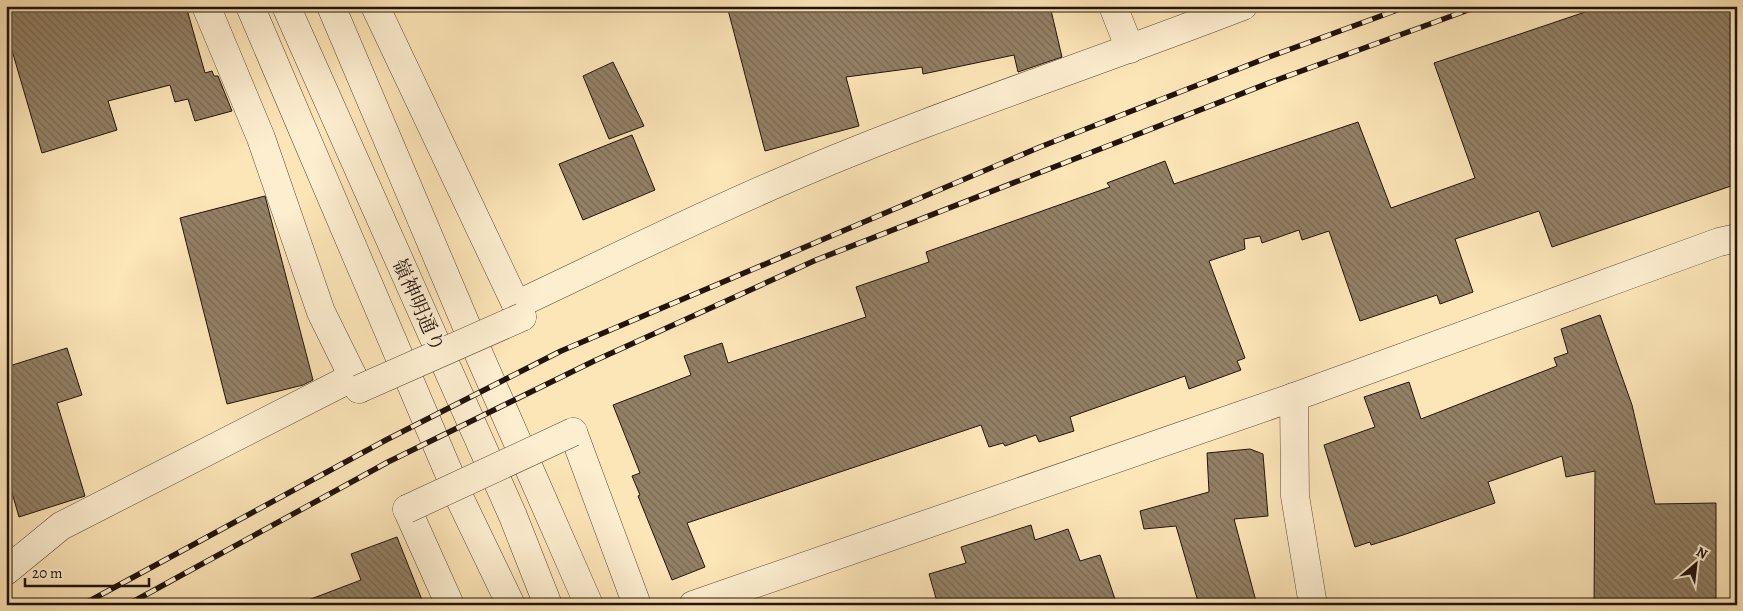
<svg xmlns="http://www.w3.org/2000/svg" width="1743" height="611" viewBox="0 0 1743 611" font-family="Alegreya,'Noto Serif JP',serif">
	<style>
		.building { fill: url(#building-back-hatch); stroke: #22130d }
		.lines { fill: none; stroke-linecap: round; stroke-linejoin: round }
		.minor-casing { stroke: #584838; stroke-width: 29 }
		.tertiary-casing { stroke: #584838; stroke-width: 29 }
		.minor { stroke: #fdeed0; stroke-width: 28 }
		.tertiary { stroke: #fdeed0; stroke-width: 28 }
		.rail-casing { stroke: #22130d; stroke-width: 5.5 }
		.rail { stroke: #fdeed0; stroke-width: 4; stroke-dasharray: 11; stroke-linecap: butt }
		.minor-bridge-casing { stroke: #584838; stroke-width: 29; stroke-linecap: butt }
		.minor-bridge { stroke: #fdeed0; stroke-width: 28 }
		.labels { text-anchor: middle; stroke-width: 4.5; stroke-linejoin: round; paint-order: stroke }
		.street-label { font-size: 20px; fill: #22130d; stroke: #fdeed0 }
	</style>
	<defs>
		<pattern id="building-back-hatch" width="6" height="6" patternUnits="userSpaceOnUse" patternTransform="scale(1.25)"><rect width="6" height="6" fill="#938065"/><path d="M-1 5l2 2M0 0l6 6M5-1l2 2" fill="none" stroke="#786852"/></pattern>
	</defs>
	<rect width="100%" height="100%" fill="#fce5b7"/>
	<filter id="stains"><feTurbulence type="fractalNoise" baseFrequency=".004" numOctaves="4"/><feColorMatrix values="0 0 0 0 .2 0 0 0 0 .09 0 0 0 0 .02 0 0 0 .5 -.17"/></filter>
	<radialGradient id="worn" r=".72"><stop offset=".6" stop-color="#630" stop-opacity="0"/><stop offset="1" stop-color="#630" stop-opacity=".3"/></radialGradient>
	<g class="building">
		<path d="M6,6H186L205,73L212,71L214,76H218L232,111L195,121L188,99L175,102L170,85L108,101L117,130L42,153L6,30Z"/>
		<path d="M727,6H1050L1062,57L1018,72L1014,55L923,74L922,67L846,77L859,126L765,151Z"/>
		<path d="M1603,6H1737V184L1552,247L1539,211L1455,239L1473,292L1440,304L1437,295L1360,321L1329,231L1302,240L1299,230L1262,243L1260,236L1244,239L1245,249L1209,261L1245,358L1237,361L1241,370L1189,389L1185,376L1070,417L1074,431L1039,442L1036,435L1005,446L1003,443L989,447L981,425L687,523L705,567L672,580L638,496L640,495L632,476L640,473L613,405L691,375L684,356L722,343L728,363L866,317L856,287L929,262L926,252L1110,187L1107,183L1165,161L1174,184L1358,122L1391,208L1475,178L1434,63Z"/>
		<path d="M613,62L644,126L609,139L583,76Z"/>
		<path d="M632,135L655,190L583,220L559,164Z"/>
		<path d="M265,196L313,380L303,385L227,404L180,218Z"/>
		<path d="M1600,315L1632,405L1655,504L1716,503V605H1594L1595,471L1566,477L1562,456L1488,482L1495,503L1403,535L1371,545L1370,542L1355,547L1324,445L1375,427L1364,397L1409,382L1421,419L1557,366L1554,358L1568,353L1561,329Z"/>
		<path d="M67,348L82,395L57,403L85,496L19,517L6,472V367Z"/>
		<path d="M1250,449L1263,454L1268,516L1234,519L1257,605H1199L1176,526L1144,529L1140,511L1209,492L1207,453Z"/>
		<path d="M1031,525L1035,540L1068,529L1080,561L1100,555L1117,605H938L929,574L966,563L961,547Z"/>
		<path d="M397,537L424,605H303V602L361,580L351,554Z"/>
	</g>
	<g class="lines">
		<defs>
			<g id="minor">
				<path d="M206,6L261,138L321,312L359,389"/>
				<path d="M375,6L522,317"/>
				<path d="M1113,6L1130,49"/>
				<path d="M516,305C605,263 694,219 785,180C935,115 1091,65 1243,6"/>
				<path d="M1294,397L1295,496L1313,605"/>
				<path d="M573,432L637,605"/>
				<path d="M407,509L450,605"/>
				<path d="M6,571L61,526L353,377"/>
				<path d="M693,605L1294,397L1719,242L1737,238"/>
			</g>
			<g id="tertiary">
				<path d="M250,6L460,499L511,605"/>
				<path d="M286,6L513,516L548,605"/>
				<path d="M331,6L467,327L589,605"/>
			</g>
		</defs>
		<use href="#minor" class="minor-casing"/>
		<use href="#tertiary" class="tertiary-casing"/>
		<use href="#minor" class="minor"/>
		<use href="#tertiary" class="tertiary"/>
		<defs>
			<g id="rail">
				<path d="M82,605L386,440L561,351L1040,147L1269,57L1408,6"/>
				<path d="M127,605L388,462L594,361L816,260L1274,81L1479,6"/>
			</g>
		</defs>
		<use href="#rail" class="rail-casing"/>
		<use href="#rail" class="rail"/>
		<defs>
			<g id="minor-bridge">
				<path d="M359,389L522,317"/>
				<path d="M407,509L573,432"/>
			</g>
		</defs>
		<use href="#minor-bridge" class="minor-bridge-casing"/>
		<use href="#minor-bridge" class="minor-bridge"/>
	</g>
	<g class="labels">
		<g class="street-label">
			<text transform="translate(419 305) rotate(66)" y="7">嶺神明通り</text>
		</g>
	</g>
	<rect width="1743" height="611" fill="none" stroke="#fce5b7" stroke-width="25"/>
	<rect x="8" y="8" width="1728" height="596" fill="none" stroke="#22130d" stroke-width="2.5"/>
	<rect x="12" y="12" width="1718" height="586" fill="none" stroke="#22130d"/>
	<g transform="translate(1696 564) rotate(28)" stroke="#fdeed0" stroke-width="4" paint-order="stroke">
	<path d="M0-4L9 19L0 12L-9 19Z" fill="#22130d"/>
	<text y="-8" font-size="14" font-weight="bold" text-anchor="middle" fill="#22130d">N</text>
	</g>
	<path d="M25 578v8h124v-8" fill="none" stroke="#22130d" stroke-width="2.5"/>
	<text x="32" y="578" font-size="15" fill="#22130d" stroke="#fdeed0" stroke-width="4" paint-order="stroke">20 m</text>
	<rect width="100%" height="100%" filter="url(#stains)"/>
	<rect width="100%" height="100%" fill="url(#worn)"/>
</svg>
